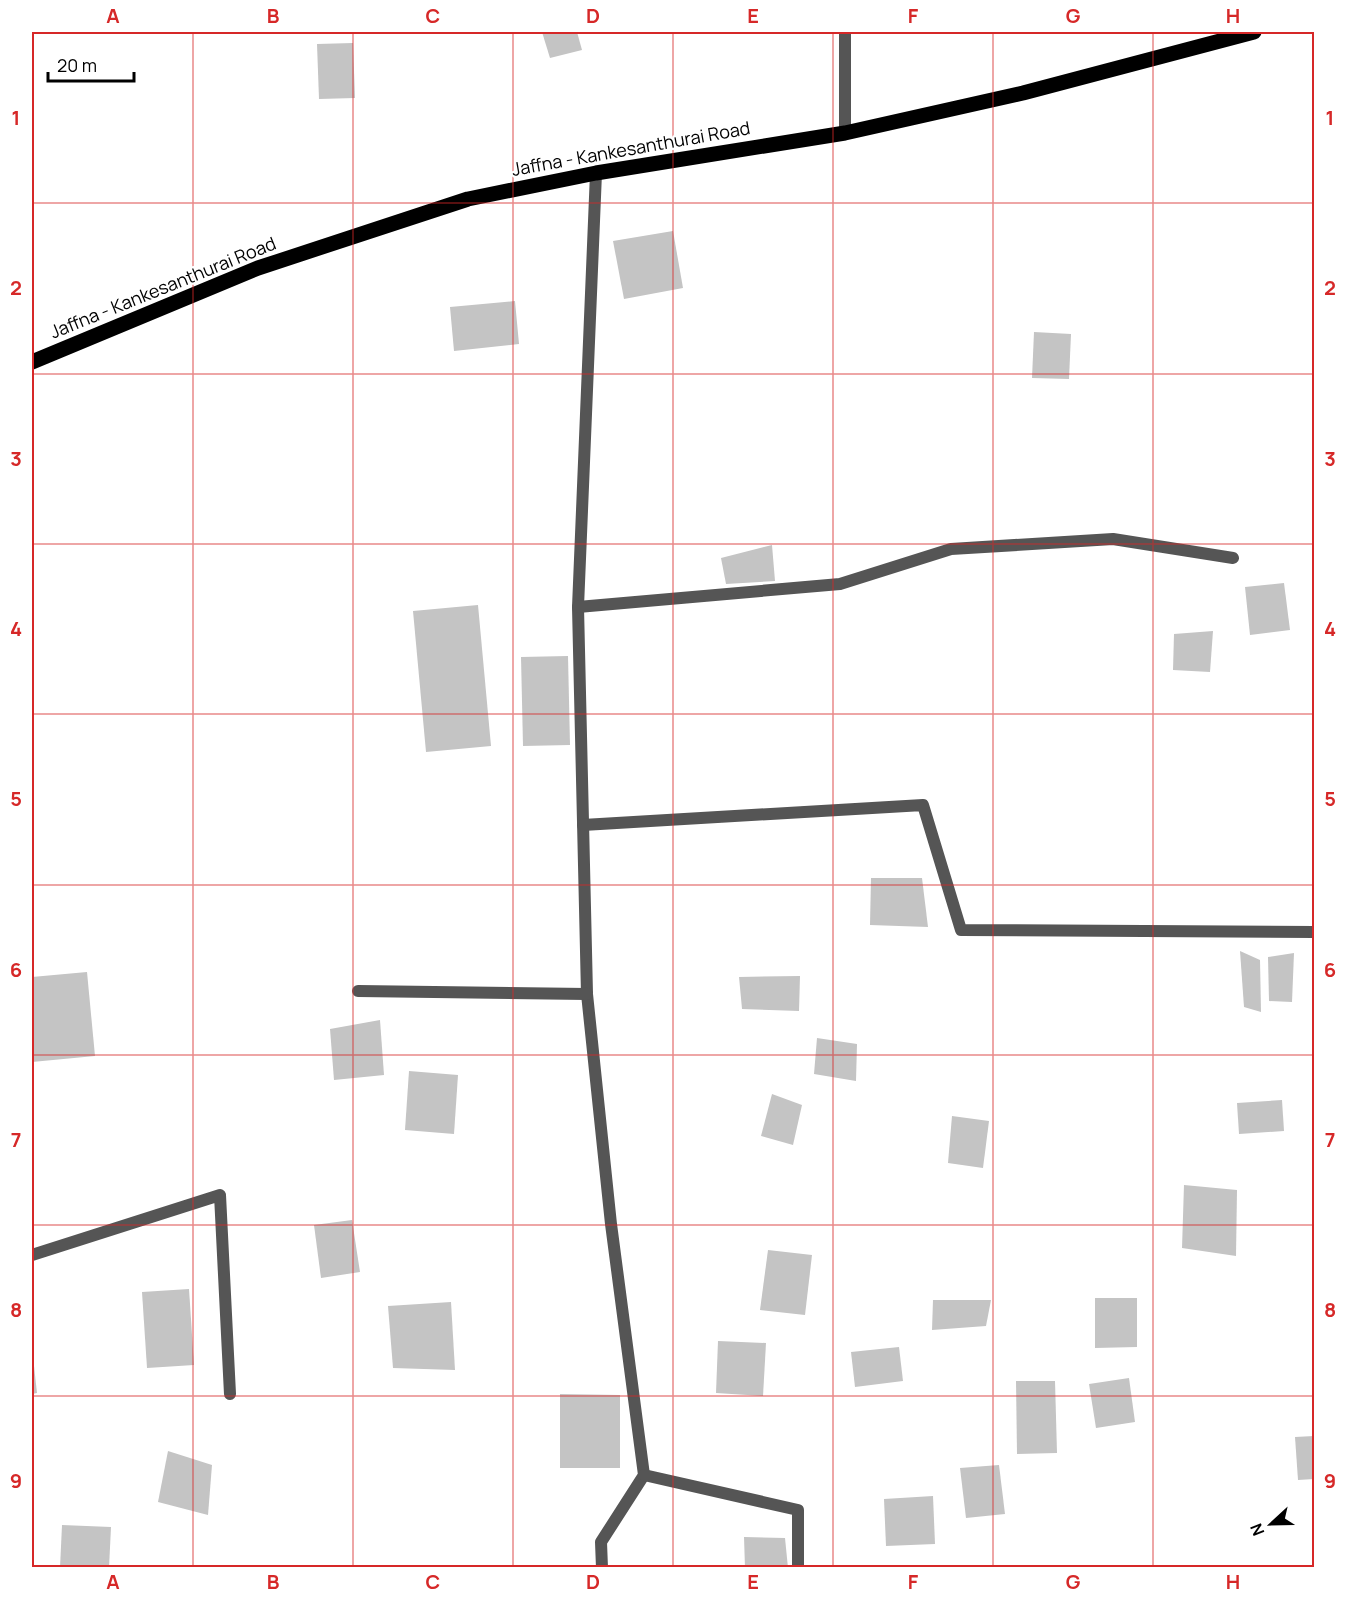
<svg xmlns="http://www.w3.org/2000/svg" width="1346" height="1599" viewBox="0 0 1346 1599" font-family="Manrope,sans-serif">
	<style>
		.building { fill: #c4c4c4 }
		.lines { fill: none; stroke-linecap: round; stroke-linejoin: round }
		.minor { stroke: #555; stroke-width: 12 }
		.primary { stroke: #000; stroke-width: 15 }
		.grid { fill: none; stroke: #d62828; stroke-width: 1.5; stroke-opacity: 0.55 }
		.labels { text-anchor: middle; stroke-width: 4.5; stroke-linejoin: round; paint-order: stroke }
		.street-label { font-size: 18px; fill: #000; stroke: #fff }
		.neatline { fill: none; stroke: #d62828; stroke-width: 2 }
		.grid-label { font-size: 20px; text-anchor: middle; font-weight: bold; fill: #d62828 }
	</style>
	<rect width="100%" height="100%" fill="#fff"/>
	<g class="building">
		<path d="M542,32H577L582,50L550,58Z"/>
		<path d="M353,43L355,98L319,99L317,44Z"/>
		<path d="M673,231L683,288L624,299L613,241Z"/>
		<path d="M515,301L519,344L454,351L450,307Z"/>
		<path d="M1034,332L1071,334L1069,379L1032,378Z"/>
		<path d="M772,545L775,581L726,584L721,558Z"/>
		<path d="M1284,583L1290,630L1250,635L1245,587Z"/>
		<path d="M478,605L491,746L426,752L413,611Z"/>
		<path d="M1213,631L1210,672L1173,670L1174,634Z"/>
		<path d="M568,656L570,745L523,746L521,657Z"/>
		<path d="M871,878H922L928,927L870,925Z"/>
		<path d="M1240,951L1260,960L1261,1012L1244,1007Z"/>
		<path d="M1294,953L1292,1002L1269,1001L1268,957Z"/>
		<path d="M87,972L95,1056L32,1062V977Z"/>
		<path d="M800,976L799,1011L742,1009L739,977Z"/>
		<path d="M380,1020L384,1075L334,1080L330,1029Z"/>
		<path d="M817,1038L857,1044L856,1081L814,1074Z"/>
		<path d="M409,1071L458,1075L454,1134L405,1130Z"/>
		<path d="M772,1094L802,1105L793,1145L761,1136Z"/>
		<path d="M1282,1100L1284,1131L1239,1134L1237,1103Z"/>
		<path d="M952,1116L989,1121L983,1168L948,1163Z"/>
		<path d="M1184,1185L1237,1190L1236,1256L1182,1248Z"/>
		<path d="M352,1220L360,1272L321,1278L314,1225Z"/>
		<path d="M768,1250L812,1255L805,1315L760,1310Z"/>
		<path d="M189,1289L194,1365L147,1368L142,1292Z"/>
		<path d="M1095,1298H1137V1347L1095,1348Z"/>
		<path d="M933,1300H991L986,1326L932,1330Z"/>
		<path d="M451,1302L455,1370L393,1368L388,1306Z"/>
		<path d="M718,1341L766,1343L763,1396L716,1393Z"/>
		<path d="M899,1347L903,1381L855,1387L851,1352Z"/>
		<path d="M32,1357H33L37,1393L32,1394Z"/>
		<path d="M1129,1378L1135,1422L1096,1428L1089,1384Z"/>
		<path d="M1016,1381H1055L1057,1453L1017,1454Z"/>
		<path d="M560,1394L620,1395V1468H560Z"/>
		<path d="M1314,1436V1479L1298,1480L1295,1437Z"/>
		<path d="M168,1451L212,1465L208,1515L158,1502Z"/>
		<path d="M999,1465L1005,1514L966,1518L960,1468Z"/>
		<path d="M933,1496L935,1544L886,1546L884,1499Z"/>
		<path d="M62,1525L111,1527L109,1568H60Z"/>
		<path d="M744,1537L785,1538L788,1568H745Z"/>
	</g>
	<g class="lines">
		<g class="minor">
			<path d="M845,133V32"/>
			<path d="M596,173L578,607L587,994L611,1224L644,1475L601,1542L602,1568"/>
			<path d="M578,607L840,584L951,549L1113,539L1233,558"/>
			<path d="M583,825L923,805L961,930L1314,932"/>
			<path d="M358,991L587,994"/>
			<path d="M32,1255L220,1195L230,1394"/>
			<path d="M644,1475L798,1510V1568"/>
		</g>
		<path class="primary" d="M32,362L258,268L468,199L596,173L845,133L1023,93L1254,32"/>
	</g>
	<path class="grid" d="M193,32V1568M353,32V1568M513,32V1568M673,32V1568M833,32V1568M993,32V1568M1153,32V1568M32,203H1314M32,374H1314M32,544H1314M32,714H1314M32,885H1314M32,1055H1314M32,1225H1314M32,1396H1314"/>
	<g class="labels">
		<g class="street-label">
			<text transform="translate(631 149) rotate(-10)" y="6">Jaffna - Kankesanthurai Road</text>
			<text transform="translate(163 288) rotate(-22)" y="6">Jaffna - Kankesanthurai Road</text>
		</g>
	</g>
	<rect width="1346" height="1599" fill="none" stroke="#ffffff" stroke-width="66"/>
	<g transform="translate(1271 1524) rotate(248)" stroke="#ffffff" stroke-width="4.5" paint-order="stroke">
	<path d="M0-4.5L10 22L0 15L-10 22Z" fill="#000000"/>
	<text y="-9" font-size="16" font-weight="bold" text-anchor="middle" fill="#000000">N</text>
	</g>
	<path d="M48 72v9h86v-9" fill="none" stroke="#000000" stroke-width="3"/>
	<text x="57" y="72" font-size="18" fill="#000000" stroke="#ffffff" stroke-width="4.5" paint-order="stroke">20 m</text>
	<rect x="33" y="33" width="1280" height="1533" class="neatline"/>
	<g class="grid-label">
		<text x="113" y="23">A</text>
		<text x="273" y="23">B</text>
		<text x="433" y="23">C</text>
		<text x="593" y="23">D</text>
		<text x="753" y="23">E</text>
		<text x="913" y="23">F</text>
		<text x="1073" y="23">G</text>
		<text x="1233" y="23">H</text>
		<text x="16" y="125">1</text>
		<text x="1330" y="125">1</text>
		<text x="16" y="295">2</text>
		<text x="1330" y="295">2</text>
		<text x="16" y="466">3</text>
		<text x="1330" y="466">3</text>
		<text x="16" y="636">4</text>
		<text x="1330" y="636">4</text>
		<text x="16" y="806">5</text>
		<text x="1330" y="806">5</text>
		<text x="16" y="977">6</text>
		<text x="1330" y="977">6</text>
		<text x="16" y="1147">7</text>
		<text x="1330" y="1147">7</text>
		<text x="16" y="1317">8</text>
		<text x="1330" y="1317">8</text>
		<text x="16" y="1488">9</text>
		<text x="1330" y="1488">9</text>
		<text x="113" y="1589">A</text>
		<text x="273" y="1589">B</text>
		<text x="433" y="1589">C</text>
		<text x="593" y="1589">D</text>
		<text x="753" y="1589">E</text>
		<text x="913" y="1589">F</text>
		<text x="1073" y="1589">G</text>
		<text x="1233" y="1589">H</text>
	</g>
</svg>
